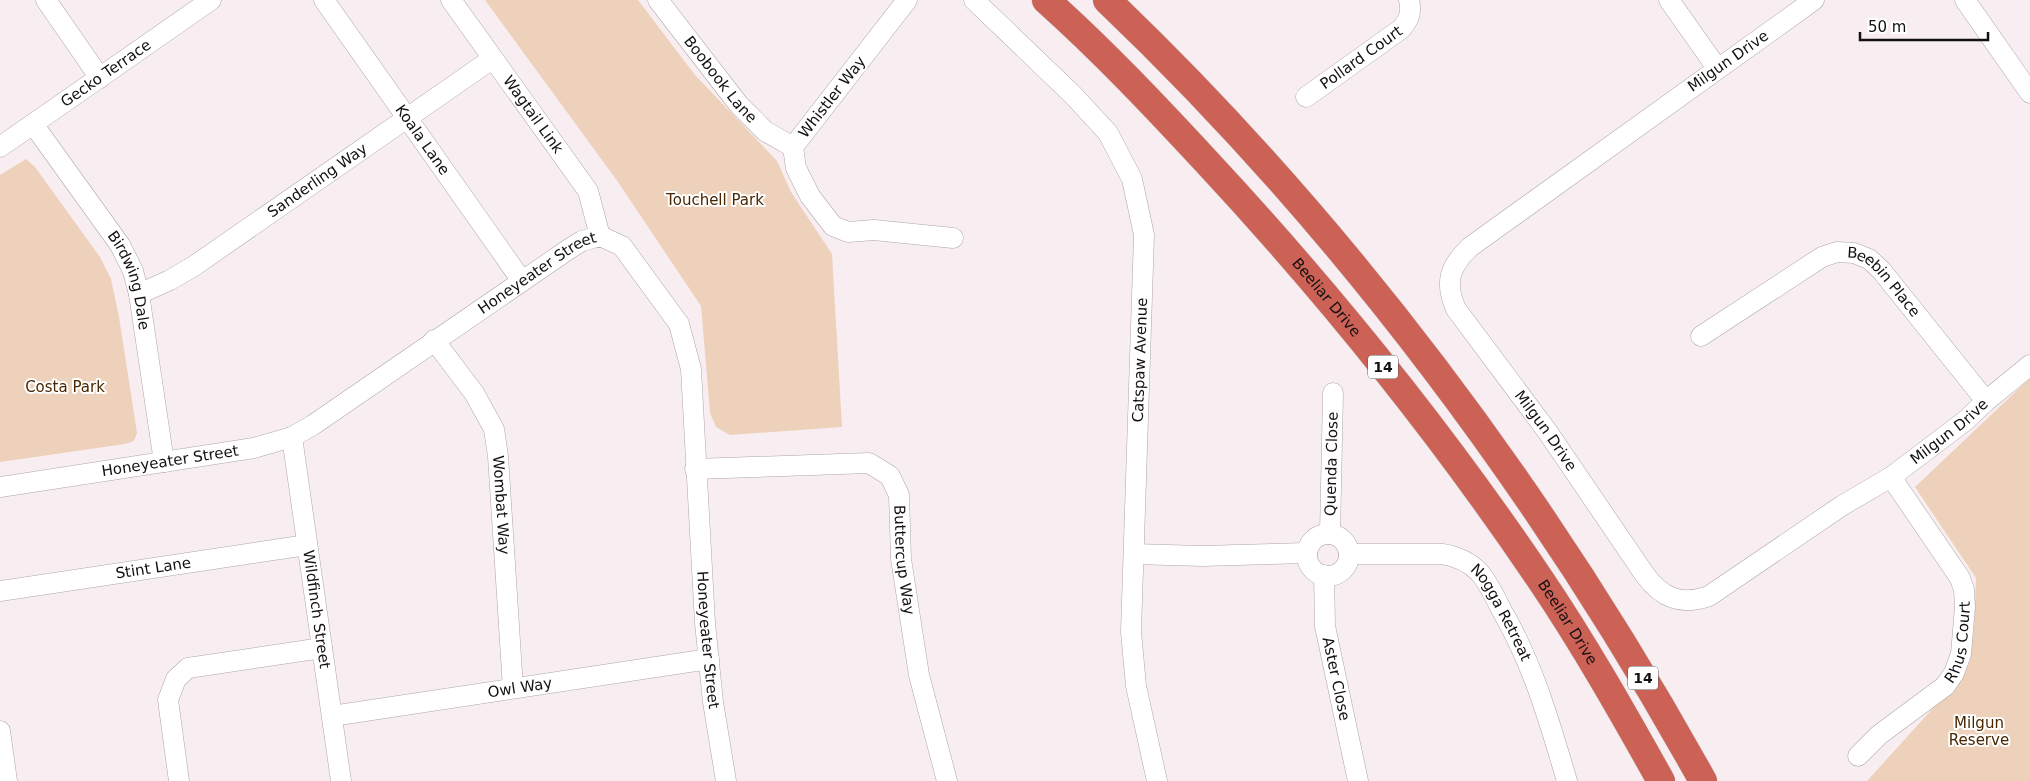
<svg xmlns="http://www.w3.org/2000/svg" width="2030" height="781" viewBox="0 0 2030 781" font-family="'DejaVu Sans',sans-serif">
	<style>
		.green { fill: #edd1ba }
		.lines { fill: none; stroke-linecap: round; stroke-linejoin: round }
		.minor-casing { stroke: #aea5a8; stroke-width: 21 }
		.highway-casing { stroke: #d0cfcf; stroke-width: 29 }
		.minor { stroke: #fff; stroke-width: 20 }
		.highway { stroke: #cc6156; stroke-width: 28 }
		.labels { text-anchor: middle; stroke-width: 4; stroke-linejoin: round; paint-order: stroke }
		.shield { fill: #fff; stroke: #5a5858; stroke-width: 1 }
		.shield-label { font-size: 14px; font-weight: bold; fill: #131011 }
		.street-label { font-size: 15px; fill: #131011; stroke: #fff }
		.park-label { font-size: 15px; fill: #492500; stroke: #fff }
	</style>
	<rect width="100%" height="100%" fill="#f8eef2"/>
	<g class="green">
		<path d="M485,0H638L695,75L777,161L791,192L832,254L842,427L730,435L716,427L710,413L701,306L618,182Z"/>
		<path d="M26,159L35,167L100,257L111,279L119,317L137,433L134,441L125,444L0,462V175Z"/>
		<path d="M2030,378V781H1867L1955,684L1970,662L1974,629L1976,578L1915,487Z"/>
	</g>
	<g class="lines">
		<defs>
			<g id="minor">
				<path d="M46,0L100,78"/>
				<path id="s1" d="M324,0L522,281"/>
				<path id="s2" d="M451,0L588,191L600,236"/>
				<path id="s3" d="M658,0L739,105L765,131L793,147"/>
				<path d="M907,0L793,147L796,168L810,196L833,226L848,232L874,230L953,238"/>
				<path d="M974,0L1073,95L1108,133L1132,179L1144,235L1131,632L1136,686L1157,781"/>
				<path d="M1669,0L1717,68"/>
				<path id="s4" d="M1814,0L1470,247C1450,266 1444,282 1456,309L1547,431L1645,575C1662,598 1681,606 1709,596L1843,505L1891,477L1965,421L1986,401L2030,365"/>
				<path d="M1965,0L2030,93"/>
				<path id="s5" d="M1306,97L1401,29C1409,20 1412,12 1409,0"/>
				<path id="s6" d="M33,124L120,245L133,271L139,294L164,462"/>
				<path id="s7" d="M0,147L211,0"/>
				<path id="s8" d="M139,294L170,280L194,266L492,59"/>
				<path id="s9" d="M1701,336L1822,257L1837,252L1854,253L1869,259L1881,270L1986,401"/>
				<path id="s10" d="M434,340L474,393L494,429L498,456L513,688"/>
				<path id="s11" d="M292,437L341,781"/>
				<path id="s12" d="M695,469L869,463L890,476L899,495L901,559L919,675L947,781"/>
				<path id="s13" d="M0,487L254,448L292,437L313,425L569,249L582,241L600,236L622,246L679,324L691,369L705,623L713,702L726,781"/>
				<path id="s14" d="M1330,534L1333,393"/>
				<circle cx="1328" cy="555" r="21"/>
				<path d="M1134,554L1202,556L1307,553"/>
				<path id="s15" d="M1349,554H1442C1456,556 1469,562 1479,572C1488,582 1495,597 1501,609C1533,664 1549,720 1567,781"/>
				<path id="s16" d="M1324,575L1325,626L1358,781"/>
				<path id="s17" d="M0,591L307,545"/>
				<path id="s18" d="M332,716L709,659"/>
				<path d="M0,731L7,781"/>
				<path id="s19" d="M1858,756L1879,735L1945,686L1954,673L1961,654L1965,607L1964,590L1960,578L1891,477"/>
				<path d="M179,781L168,700L176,679L188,668L322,648"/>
			</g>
			<g id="highway">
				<path id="s20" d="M1046,0C1102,50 1154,105 1205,160C1327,291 1440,431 1540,579C1584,644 1623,713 1661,781"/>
				<path d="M1107,0C1343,225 1545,496 1703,781"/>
			</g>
		</defs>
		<use href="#minor" class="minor-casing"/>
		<use href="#highway" class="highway-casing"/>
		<use href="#minor" class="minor"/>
		<use href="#highway" class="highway"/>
	</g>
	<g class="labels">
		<g class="shield">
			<rect x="1368" y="355.5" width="30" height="23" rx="4"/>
			<rect x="1628" y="666.5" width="30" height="23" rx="4"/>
		</g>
		<g class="shield-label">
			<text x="1383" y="372">14</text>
			<text x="1643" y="683">14</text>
		</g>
		<g class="street-label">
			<text dy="5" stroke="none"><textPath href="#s5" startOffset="68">Pollard Court</textPath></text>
			<text transform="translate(1728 61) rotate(-35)" y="5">Milgun Drive</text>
			<text dy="5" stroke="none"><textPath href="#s7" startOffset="129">Gecko Terrace</textPath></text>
			<text dy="5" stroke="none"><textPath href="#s3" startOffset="101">Boobook Lane</textPath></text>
			<text transform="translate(832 97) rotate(-52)" y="5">Whistler Way</text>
			<text dy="5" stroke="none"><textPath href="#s2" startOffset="141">Wagtail Link</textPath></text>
			<text dy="5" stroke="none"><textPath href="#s1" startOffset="171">Koala Lane</textPath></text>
			<text dy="5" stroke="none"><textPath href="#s8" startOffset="212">Sanderling Way</textPath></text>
			<text dy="5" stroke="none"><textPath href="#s13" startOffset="592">Honeyeater Street</textPath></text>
			<text dy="5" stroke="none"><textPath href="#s6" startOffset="186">Birdwing Dale</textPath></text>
			<text dy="5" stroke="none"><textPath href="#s9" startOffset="219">Beebin Place</textPath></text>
			<text dy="5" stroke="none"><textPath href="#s20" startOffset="409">Beeliar Drive</textPath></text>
			<text transform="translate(1140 360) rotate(-88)" y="5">Catspaw Avenue</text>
			<text dy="5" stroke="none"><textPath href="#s4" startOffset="644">Milgun Drive</textPath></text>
			<text dy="5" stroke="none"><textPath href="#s4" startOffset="1184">Milgun Drive</textPath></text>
			<text dy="5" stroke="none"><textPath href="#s13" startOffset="172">Honeyeater Street</textPath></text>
			<text dy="5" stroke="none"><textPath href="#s14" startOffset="70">Quenda Close</textPath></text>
			<text dy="5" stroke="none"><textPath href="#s10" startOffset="184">Wombat Way</textPath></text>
			<text dy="5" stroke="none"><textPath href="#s12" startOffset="285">Buttercup Way</textPath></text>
			<text dy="5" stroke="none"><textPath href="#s17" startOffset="155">Stint Lane</textPath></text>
			<text dy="5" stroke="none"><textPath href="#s11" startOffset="174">Wildfinch Street</textPath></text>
			<text dy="5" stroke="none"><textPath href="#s15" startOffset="181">Nogga Retreat</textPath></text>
			<text dy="5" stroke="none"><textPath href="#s20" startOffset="814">Beeliar Drive</textPath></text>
			<text dy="5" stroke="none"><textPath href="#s13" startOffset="1104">Honeyeater Street</textPath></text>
			<text dy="5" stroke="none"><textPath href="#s19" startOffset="159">Rhus Court</textPath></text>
			<text dy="5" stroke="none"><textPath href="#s16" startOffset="105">Aster Close</textPath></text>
			<text dy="5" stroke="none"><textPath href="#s18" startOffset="190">Owl Way</textPath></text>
		</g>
		<g class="park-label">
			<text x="715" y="205">Touchell Park</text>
			<text x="65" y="392">Costa Park</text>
			<text x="1979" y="728">Milgun<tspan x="1979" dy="17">Reserve</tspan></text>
		</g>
	</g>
	<path d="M1860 32v8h128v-8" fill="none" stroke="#131011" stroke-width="2.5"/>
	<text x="1868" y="32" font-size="15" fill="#131011" stroke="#ffffff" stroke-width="4" paint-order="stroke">50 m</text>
</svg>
